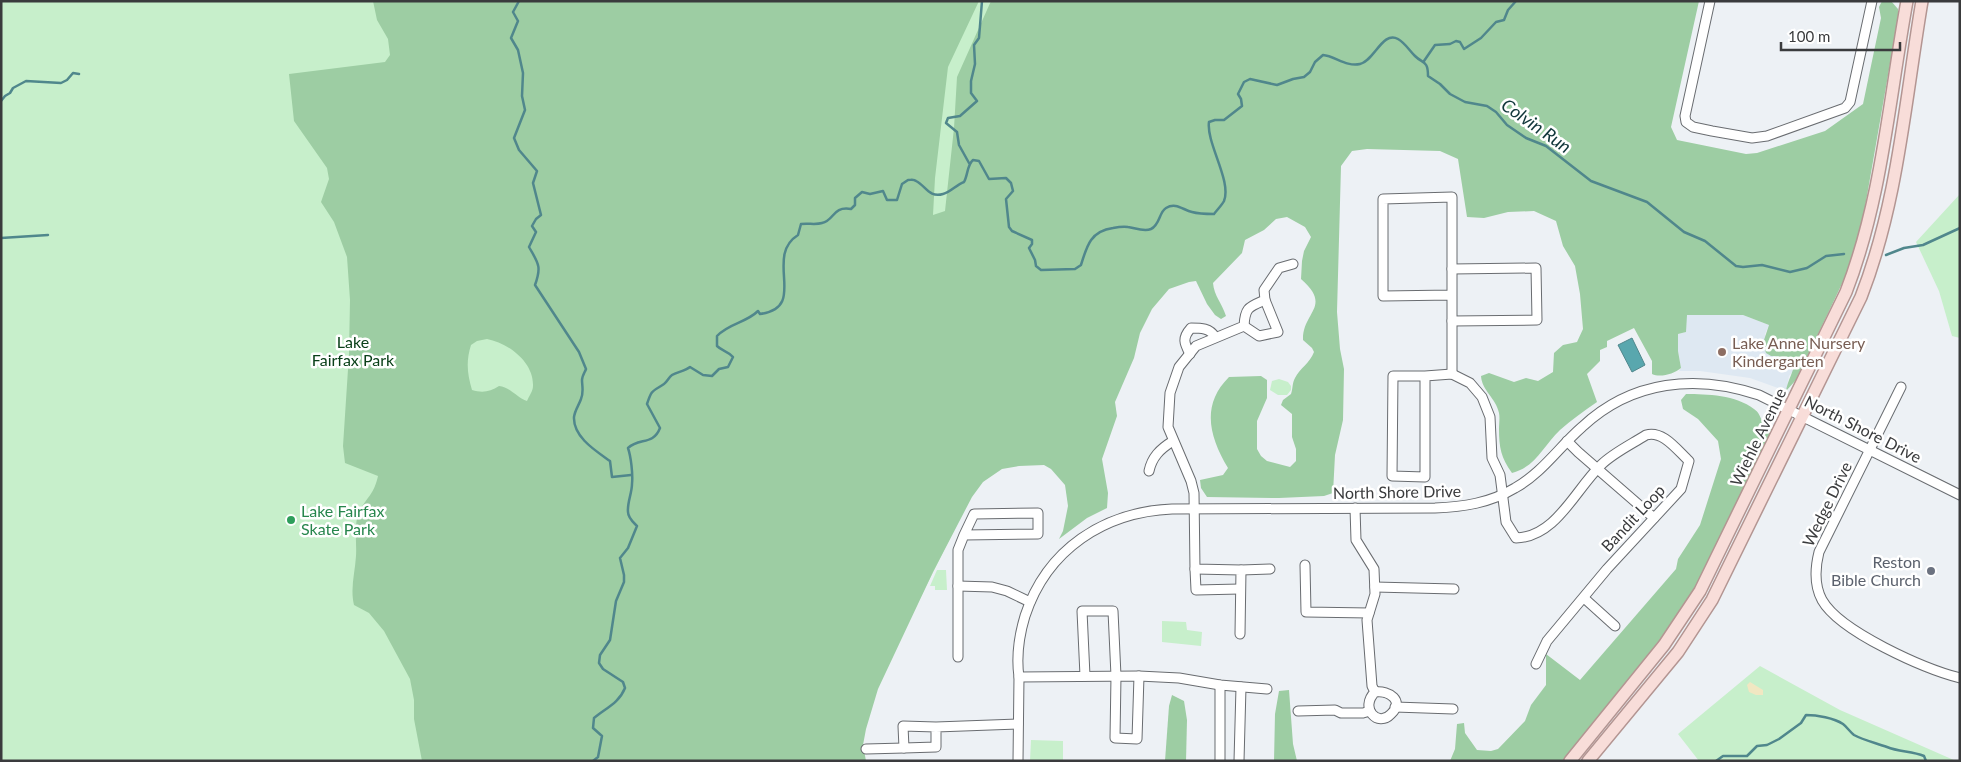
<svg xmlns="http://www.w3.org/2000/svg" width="1961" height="762" viewBox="0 0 1961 762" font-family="Lato,sans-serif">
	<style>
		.built { fill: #dee8f2 }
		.green { fill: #c7efcb }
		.forest { fill: #9dcda3; fill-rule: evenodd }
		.sand { fill: #f1e7c2 }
		.water { fill: #59a7ae; stroke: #50878c }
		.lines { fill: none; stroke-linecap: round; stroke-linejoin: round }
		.stream { stroke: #50878c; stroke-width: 2.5 }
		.minor-casing { stroke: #696c70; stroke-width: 11 }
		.major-casing { stroke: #b39592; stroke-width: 14 }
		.minor { stroke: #fff; stroke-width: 9 }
		.major { stroke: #f8ddd9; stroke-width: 11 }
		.education-dot { fill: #8d6e63; stroke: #fff; stroke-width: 2 }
		.leisure-dot { fill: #2e9e5b; stroke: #fff; stroke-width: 2 }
		.worship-dot { fill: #6b7280; stroke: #fff; stroke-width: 2 }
		.labels { text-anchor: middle; stroke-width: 5; stroke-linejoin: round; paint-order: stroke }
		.park-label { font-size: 16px; fill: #0a4019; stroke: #fff }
		.education-label { font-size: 16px; fill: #785e54; stroke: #fff; text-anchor: start }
		.street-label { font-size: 16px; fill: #3a3b3d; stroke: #fff }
		.leisure-label { font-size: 16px; fill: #27864d; stroke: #fff; text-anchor: start }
		.worship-label { font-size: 16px; fill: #5b616d; stroke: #fff; text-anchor: end }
		.water-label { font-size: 18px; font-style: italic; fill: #10363a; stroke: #fff }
	</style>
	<rect width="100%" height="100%" fill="#edf1f5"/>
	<path class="built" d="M1686,315H1743L1769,325L1765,334L1771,356L1789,357L1794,364V370L1789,376L1786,391L1750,378L1700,371H1679L1681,368L1678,351V334L1686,332Z"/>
	<g class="green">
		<path d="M1,1H1604L1075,288L839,761H1Z"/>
		<path d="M1960,194V338L1952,336L1939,291L1916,242Z"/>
		<path d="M1279,379L1288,382L1291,386V390L1287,395H1278L1270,390L1272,381Z"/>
		<path d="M937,570H946L947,590H935V586H930Z"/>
		<path d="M1162,621L1186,622L1187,630L1202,632L1201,646L1162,642Z"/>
		<path d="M1760,666L1840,710L1956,761H1699L1678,734Z"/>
		<path d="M1031,740L1063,741V761H1030Z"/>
	</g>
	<g class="forest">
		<path d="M373,1H979L948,67L935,178L933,215L945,211L954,128L957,77L991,1H1699L1671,127L1677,140L1746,154L1757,153L1825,131L1863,104L1881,18L1879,7L1882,1H1891L1898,9V18L1861,230L1847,273L1822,326L1796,380L1786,391C1787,382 1794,371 1794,364L1788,357L1771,356L1766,353L1763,343L1769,325L1743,315H1687L1686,332L1678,334V351L1681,368C1674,374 1660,378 1652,374V361L1634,328L1607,341V347L1600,350V361L1587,374L1597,402C1584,411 1571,420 1560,430C1543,446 1536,467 1512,473C1501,458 1499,447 1499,429C1499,424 1500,418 1499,413C1496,398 1482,391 1481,376L1489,373L1514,382L1526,378L1538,381L1553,372L1554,353L1563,345L1577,342L1583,329L1580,294L1575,266L1563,246L1556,221L1534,211L1508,212L1484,218L1467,217L1458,159L1440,151L1367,149L1352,151L1341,166L1337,312L1340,349L1344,369L1343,420L1335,455L1333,493L1324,496L1279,498L1207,497L1201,488L1200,480L1223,475L1228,468C1209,436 1201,405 1229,377L1261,376L1267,380V398L1257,421V449L1261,456L1267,461L1290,467L1296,461V449L1292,437V414L1281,405L1283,400L1291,394C1293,389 1292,383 1295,378C1300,368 1310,363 1314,352L1312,348L1303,340C1302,312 1333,307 1301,279L1302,261L1304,251L1311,237L1305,227L1287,217L1276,219L1264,230L1245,240L1242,253L1213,283C1214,296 1222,303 1226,316L1221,319L1215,315L1207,304L1196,281L1189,282L1169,289L1152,309L1140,333L1134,358L1115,402L1117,416L1102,459L1108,493L1107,508L1087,518L1059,539L1063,531L1068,506L1065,485L1051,469L1044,465L1019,466L1002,469L983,482L972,497L933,572L878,689L866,729L863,745L866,761H422L414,719V700L410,679L384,631L369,613L354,605C350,588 355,573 356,556C357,540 353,524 360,510C368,496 374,494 378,476L345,463L343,446L349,354L350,300L347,257L334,222L321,202L329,179L327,168L294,121L289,74L385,62L390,55L388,39L377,20ZM487,339C508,343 534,362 533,386C533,391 529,396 527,401C517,398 510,387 499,386C490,392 482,393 472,390C467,373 466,361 471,345L477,341Z"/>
		<path d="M1686,394C1707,394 1736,395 1754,409C1763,415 1758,423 1772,427L1769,439L1694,591L1677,618L1564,761H1450L1455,749L1457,724L1464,723L1465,733L1477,750L1491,751L1498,749L1525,721L1531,705L1546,685V654L1580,680L1676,569L1678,559L1700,525L1721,459L1718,441L1698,419L1683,409L1681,400Z"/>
		<path d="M1289,690L1293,744L1297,761H1274L1275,714L1279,691Z"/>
		<path d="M1172,695L1184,701L1187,720L1186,761H1165L1169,706Z"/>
	</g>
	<path class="sand" d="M1750,682L1763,690V695H1756L1749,692L1747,685Z"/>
	<path class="water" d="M1632,338L1645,365L1632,372L1618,345Z"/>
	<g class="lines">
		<g class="stream">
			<path d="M519,1L513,12L518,21L511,38L518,50L523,73L522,96L525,110L514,138L519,150L537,171L533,183L541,215L536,219L532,226L536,232L529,247C538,263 542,266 535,285L579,352L586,369C585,372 582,376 582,380C582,386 584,392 581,399C579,405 575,410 574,417C573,437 596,451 610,461L612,477L631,475"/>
			<path d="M1424,61L1435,45L1450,44L1456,41L1460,42L1464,49L1481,38L1496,22L1504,20L1508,10L1516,1"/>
			<path d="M1,101L5,96L10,93L13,88L26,81L61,83L67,80L73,73L79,74"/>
			<path d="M969,163L959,145L957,132L946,123L948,118L960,116L977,101L971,93V81L975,64L974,45L979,38L982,1"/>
			<path d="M1,238L48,235"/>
			<path d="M1886,255L1904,248L1923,245L1960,228"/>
			<path d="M593,761L598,757L602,736L593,728L594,718C606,708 619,703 625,688L623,682L603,669L599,663L600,655L610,640L616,601L624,582V575L620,558L628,548L637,526C633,522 628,518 628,512C627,503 632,493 632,484C633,474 631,457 628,448C639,437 653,446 660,428L647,404C652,389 652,392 664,384C667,382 669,377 672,375C677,372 685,371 690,367L703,375L712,376L719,369L728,367L733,357C728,351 722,351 717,346V336C729,323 746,323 758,311L760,314C809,308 763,257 798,235L801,224C808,223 816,225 822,223C835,220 832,206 851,209L855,205V198L862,192L870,194L883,191L887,200H897L902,184L908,180C911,180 914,179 916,181C926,186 929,198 943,194C951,192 956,185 964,182C968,175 967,165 973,160L979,161L989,179L1006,178L1011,183L1013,191L1006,199L1009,227L1012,231L1032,240V244L1029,248L1035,260L1036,266L1041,270L1075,269L1081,265C1087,245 1091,231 1113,228C1118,227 1123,226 1128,227C1135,228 1144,232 1151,229C1160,225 1159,212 1166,208C1176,202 1183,210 1192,212C1199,214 1207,214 1214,214C1217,210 1222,205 1224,201C1232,181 1206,143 1209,122L1215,120H1224L1242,106L1241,99L1238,94L1244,82L1250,79L1277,85L1293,79L1304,77L1310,72L1315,62L1323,55C1335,56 1346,67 1360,64C1374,61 1383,30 1398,39C1405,43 1409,50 1415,56C1423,64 1428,60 1428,76L1440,84L1450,94L1465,102L1487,106L1496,112L1507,125L1526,138L1546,146L1591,181L1647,202L1684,232L1705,241L1736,266L1743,267L1762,265L1790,272L1807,268L1826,256L1844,254"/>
			<path d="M1716,761L1723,756H1747L1757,746L1767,745L1779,739L1801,723L1806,715C1817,715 1834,718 1843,724C1847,727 1850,732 1854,735C1863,740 1876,743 1887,747C1899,752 1912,751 1924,756L1926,761"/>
		</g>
		<defs>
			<g id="minor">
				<path d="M1710,1L1685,116L1686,122L1693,127L1712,131L1752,138L1767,136L1845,108L1850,102L1872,1"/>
				<path d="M1452,321L1537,320L1536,268L1452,269"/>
				<path d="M1244,326L1259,336L1278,332L1265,300"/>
				<path d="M1190,354C1184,343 1182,338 1191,328C1201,328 1210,328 1215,337"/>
				<path d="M1452,374V197L1383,199V296L1452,295"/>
				<path d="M1425,376H1393L1392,476L1425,477V376L1452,374L1470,383L1482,397L1490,417L1492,458L1500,475L1506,522L1516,538C1556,537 1575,490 1601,465C1613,453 1632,444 1646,435C1663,430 1677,450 1689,461L1681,489L1607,569L1547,641L1536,664"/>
				<path d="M1901,387L1819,552C1815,568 1814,585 1822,600C1840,632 1925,669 1960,678"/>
				<path d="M1567,441L1578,452L1654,518"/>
				<path d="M1149,471C1152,457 1160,449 1173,441"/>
				<path d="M1355,508L1356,540L1374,569L1375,594L1367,620L1372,686L1375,692C1359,708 1378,728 1391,714C1405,701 1389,690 1375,692"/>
				<path d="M1305,565L1306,612L1369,613"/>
				<path d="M1195,569L1196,590L1240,589"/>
				<path d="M1241,570L1270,569"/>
				<path d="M958,586L992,587L1007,591L1030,602"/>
				<path d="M1375,587L1454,589"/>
				<path d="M1584,598L1615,626"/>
				<path d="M1240,634L1241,570L1195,569L1194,493L1191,481L1168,427L1170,393L1179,367L1196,346L1244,326C1245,307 1249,307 1265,300L1264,290L1279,268L1293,264"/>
				<path d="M958,657V550L964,535L1038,534V513L974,514L964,535"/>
				<path d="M1085,676L1082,611H1113L1116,676L1115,738L1137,739L1139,676"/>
				<path d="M1019,677L1139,676L1179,678L1220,685L1267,689"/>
				<path d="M1395,707L1453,709"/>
				<path d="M1298,711L1335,710L1341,713H1363L1370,711"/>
				<path d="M936,727V747L904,748L903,726L936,727L1018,724"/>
				<path d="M866,749L904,748"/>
				<path d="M1018,761L1019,677C1016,656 1019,636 1025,616C1047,549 1104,512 1172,509L1435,508C1463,507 1490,503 1515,488C1542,473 1559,447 1582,427C1632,380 1697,374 1759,395L1960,495"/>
				<path d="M1220,761V685"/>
				<path d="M1239,761L1241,687"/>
			</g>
			<g id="major">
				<path d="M1570,761L1664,645L1700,591L1846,292C1882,199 1889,99 1907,1"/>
				<path d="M1588,761L1678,652L1712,600L1861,297C1898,202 1905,101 1922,1"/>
			</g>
		</defs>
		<use href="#minor" class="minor-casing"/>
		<use href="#major" class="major-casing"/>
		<use href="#minor" class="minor"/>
		<use href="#major" class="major"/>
	</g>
	<circle class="education-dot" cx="1722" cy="352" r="5"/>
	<circle class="leisure-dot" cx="291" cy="520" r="5"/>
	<circle class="worship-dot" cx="1931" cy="571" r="5"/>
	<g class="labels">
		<g class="park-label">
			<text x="353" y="348">Lake<tspan x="353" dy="18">Fairfax Park</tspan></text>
		</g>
		<g class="education-label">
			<text x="1732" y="349">Lake Anne Nursery<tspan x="1732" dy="18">Kindergarten</tspan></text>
		</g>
		<g class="street-label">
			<text transform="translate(1863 429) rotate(27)" y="6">North Shore Drive</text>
			<text transform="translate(1758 437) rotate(-64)" y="6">Wiehle Avenue</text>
			<text transform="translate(1397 492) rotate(-1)" y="6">North Shore Drive</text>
			<text transform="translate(1827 504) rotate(-64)" y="6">Wedge Drive</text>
			<text transform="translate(1633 518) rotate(-47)" y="6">Bandit Loop</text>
		</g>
		<g class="leisure-label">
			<text x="301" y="517">Lake Fairfax<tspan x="301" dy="18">Skate Park</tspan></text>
		</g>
		<g class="worship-label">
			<text x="1921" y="568">Reston<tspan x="1921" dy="18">Bible Church</tspan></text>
		</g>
		<g class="water-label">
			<text transform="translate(1536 126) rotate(35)" y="6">Colvin Run</text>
		</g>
	</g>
	<rect width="1961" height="762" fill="none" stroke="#3a3b3d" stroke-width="5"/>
	<path d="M1781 42v8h119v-8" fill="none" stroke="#3a3b3d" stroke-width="2.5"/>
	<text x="1788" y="42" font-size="15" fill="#3a3b3d" stroke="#ffffff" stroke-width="4" paint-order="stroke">100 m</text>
</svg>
